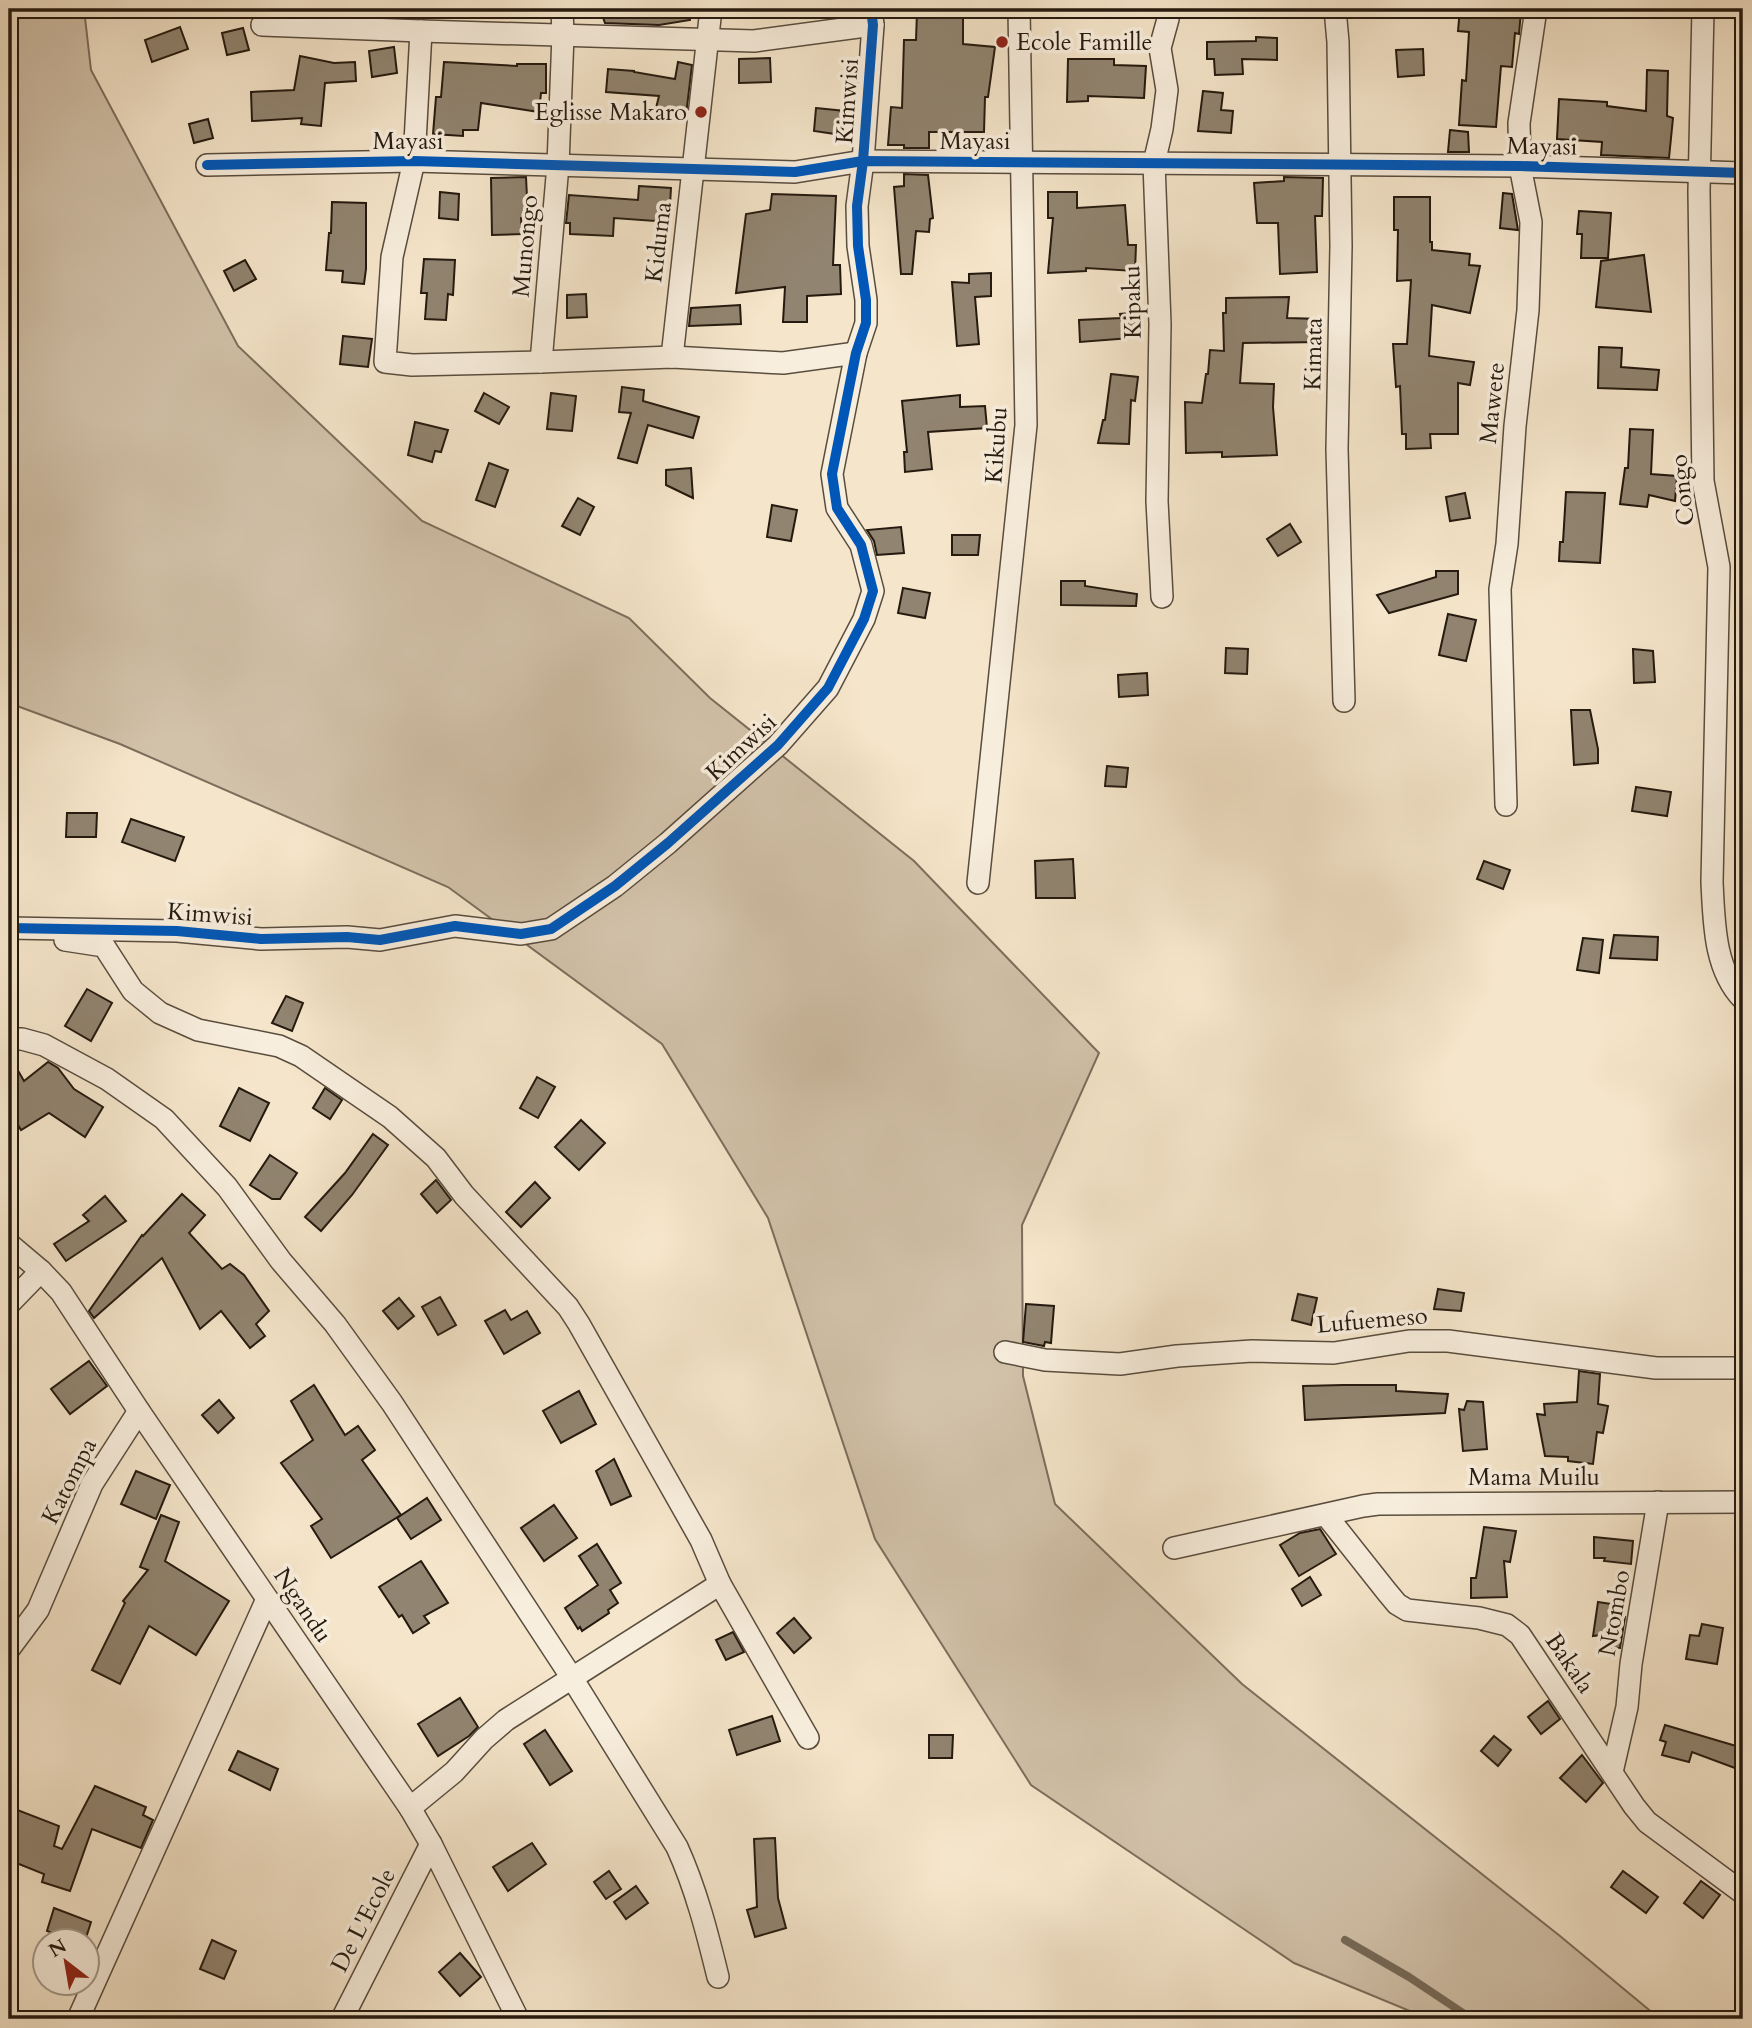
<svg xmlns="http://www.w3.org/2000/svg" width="1752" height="2028" viewBox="0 0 1752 2028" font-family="Cardo,serif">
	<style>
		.green { fill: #d2c2aa; stroke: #7c6e5c; stroke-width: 2 }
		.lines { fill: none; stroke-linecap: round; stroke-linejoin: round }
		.stream { stroke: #776a59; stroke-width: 8 }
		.building { fill: #918470; stroke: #251a0f; stroke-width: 2 }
		.street-casing { stroke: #594d3e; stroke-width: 24 }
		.street { stroke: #f8eedd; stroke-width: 21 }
		.cycleway-casing { stroke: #f8eedd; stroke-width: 15 }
		.cycleway { stroke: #0057b8; stroke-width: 10 }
		.poi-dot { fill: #8f2418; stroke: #f8eedd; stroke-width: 2.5 }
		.labels { text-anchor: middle; stroke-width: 7; stroke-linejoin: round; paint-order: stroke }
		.poi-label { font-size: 24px; fill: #251a0f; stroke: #f8eedd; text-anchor: start }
		.street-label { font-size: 24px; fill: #251a0f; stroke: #f8eedd }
	</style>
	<rect width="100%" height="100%" fill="#f5e5ca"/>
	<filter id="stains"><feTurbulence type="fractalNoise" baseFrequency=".00286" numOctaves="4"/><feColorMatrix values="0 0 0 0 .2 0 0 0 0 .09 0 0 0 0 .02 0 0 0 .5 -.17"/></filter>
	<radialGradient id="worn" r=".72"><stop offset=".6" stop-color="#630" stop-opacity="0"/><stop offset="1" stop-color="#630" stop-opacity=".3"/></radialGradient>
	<path class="green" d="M9,9H84L91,70L238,346L422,521L629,618L710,698L914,861L1099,1053L1022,1225L1023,1376L1055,1504L1242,1684L1560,1936L1660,2019H1429L1294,1963L1031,1785L875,1539L768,1218L662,1044L448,887L120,744L9,703Z"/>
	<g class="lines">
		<path class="stream" d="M1345,1940L1409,1977L1472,2019"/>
	</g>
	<g class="building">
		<path d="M600,9H689L690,20L659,25L605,23Z"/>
		<path d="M943,9H963V44L995,47L988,97H985L984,132H929V148H904V145H888L891,107L902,108L904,40H916L917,12H943Z"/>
		<path d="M1460,9L1521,11L1519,34L1515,33L1512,67L1501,66L1496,127L1459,125L1462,80L1466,81L1469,32L1458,31Z"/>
		<path d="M180,27L188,49L152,62L145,40Z"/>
		<path d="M243,28L249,50L227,55L222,33Z"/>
		<path d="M1256,37L1277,38V60L1242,59L1243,74L1215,75L1214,59H1207V42L1256,41Z"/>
		<path d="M394,47L397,73L372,77L369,51Z"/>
		<path d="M1423,49L1424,75L1398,77L1396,50Z"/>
		<path d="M300,56L334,63L355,62L356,81L325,83L321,126L301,124L302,118L252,121L251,92L294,90Z"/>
		<path d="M770,58L771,82L739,83V59Z"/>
		<path d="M1068,59H1114V65L1146,66L1144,98L1088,96V101L1067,102Z"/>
		<path d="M444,62L517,66V64H546V93H541L539,112L481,103L478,130H463V136L433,134L436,97H441Z"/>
		<path d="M678,62L692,65L686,115L656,108L659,96L606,92L608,69L634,71V72L675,79Z"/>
		<path d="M1647,70L1668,71L1667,116L1673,118L1669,158L1601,155L1602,142L1557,139L1559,99L1607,102V106L1646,111Z"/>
		<path d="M1203,91L1223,93L1221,110L1233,111L1231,133L1198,131Z"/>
		<path d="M816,108L845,111L842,135L814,131Z"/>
		<path d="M208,119L213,138L194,143L189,124Z"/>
		<path d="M1450,130L1468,132L1469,152H1448Z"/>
		<path d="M904,174L928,175L933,218L930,219L929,232L916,231L912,274H901L894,187L904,186Z"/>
		<path d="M526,177L528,218H521L522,234L492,235L491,178Z"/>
		<path d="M1284,177L1323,178L1322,216H1315L1317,272L1280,274L1278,223H1257L1254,183L1284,181Z"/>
		<path d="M639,186L671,188L669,222L614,218L613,236L570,234V223H566L569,195L638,200Z"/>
		<path d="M440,192L459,194L458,220L439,218Z"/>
		<path d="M1048,192H1077V208L1125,205L1128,245H1136L1135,271L1086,268V271L1048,273L1053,218H1048Z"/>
		<path d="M1503,193L1512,194L1518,230L1500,228Z"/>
		<path d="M772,194L836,196L833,265H840L841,294L807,296V322H783L785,287L736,293L746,214L770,210Z"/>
		<path d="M1394,197H1430V242H1432V250L1470,254L1469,265L1480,266L1470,313L1432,305L1429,356L1474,362L1470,385L1458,383V434H1430L1431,448L1406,449V434H1402L1400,386L1396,387L1393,344H1407L1411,280L1397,281L1398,230H1394Z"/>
		<path d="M332,202L366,203V269L364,284L342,282L343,271L326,270L329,233H331Z"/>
		<path d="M1579,211L1611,213L1608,258H1581L1582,234H1577Z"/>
		<path d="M1644,255L1651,312L1596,307L1601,261Z"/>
		<path d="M424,259L455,260L453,295L448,294L446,320L425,319L427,293H421Z"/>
		<path d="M245,260L256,279L234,291L224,271Z"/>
		<path d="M991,273V296L975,297L979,344L957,346L952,282L969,283V274Z"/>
		<path d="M586,294L587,317L567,318V295Z"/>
		<path d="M1289,297L1287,318L1321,319L1320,342L1243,343L1240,383L1274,384L1273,407L1277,455L1222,457V452L1186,453L1185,402L1202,403L1206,374H1208L1210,350L1224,351L1223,313H1226V298Z"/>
		<path d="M740,305L741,324L689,326L691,308Z"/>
		<path d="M1141,312L1143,337L1080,342L1079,320L1121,318L1120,314Z"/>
		<path d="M343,336L372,339L368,367L340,364Z"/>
		<path d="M1599,347L1622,348L1621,367L1659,370L1657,390L1598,388Z"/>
		<path d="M1111,374L1138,377L1135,401L1131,400L1129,444L1098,443L1103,420H1105Z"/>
		<path d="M622,387L644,390L643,401L699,417L693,438L648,425L637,463L618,458L631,413L619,412Z"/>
		<path d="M484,393L509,407L499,424L475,411Z"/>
		<path d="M551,393L576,396L572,431L547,429Z"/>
		<path d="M960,395V407L985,406L987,428L928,432L932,469L905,472L904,452H907L902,401Z"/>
		<path d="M415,422L448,430L441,452L435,451L432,462L408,455Z"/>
		<path d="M1630,429L1653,430L1651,474L1677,476L1675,501L1649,495L1647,507L1620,504L1625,468H1628Z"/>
		<path d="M489,463L508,470L495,507L476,500Z"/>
		<path d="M691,468L693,498L666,485V470Z"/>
		<path d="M1566,492L1605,493L1600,563L1559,561L1560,542H1563Z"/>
		<path d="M1465,493L1470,518L1450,521L1446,497Z"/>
		<path d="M578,498L594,507L580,535L562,526Z"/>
		<path d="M772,505L797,510L791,541L767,537Z"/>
		<path d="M1290,524L1301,542L1278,556L1267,539Z"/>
		<path d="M901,527L904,553L877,555L874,541L867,530Z"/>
		<path d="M952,535H980L978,555H952Z"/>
		<path d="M1436,571H1458V594L1389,613L1377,595L1436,577Z"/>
		<path d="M1061,581H1085V586L1137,594L1136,606L1061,605Z"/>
		<path d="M903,588L930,593L925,618L898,613Z"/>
		<path d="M1448,614L1476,620L1466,661L1439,655Z"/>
		<path d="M1226,648L1248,649L1247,674L1225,673Z"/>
		<path d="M1633,649L1653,651L1655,682L1634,683Z"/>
		<path d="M1147,673L1148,695L1119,697L1118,675Z"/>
		<path d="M1571,710H1590L1598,749V763L1574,765Z"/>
		<path d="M1107,766L1128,768L1126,787L1105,786Z"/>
		<path d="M1636,787L1671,792L1667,816L1632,811Z"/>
		<path d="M67,813H97L96,837H66Z"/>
		<path d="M131,819L184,837L175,861L122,842Z"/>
		<path d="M1073,859L1075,898H1036L1035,861Z"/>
		<path d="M1484,861L1510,870L1503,889L1477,879Z"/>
		<path d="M1614,935L1658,937L1657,960L1610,958Z"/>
		<path d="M1583,938L1603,940L1599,973L1577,970Z"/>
		<path d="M87,989L112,1003L91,1041L65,1026Z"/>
		<path d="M286,996L303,1003L292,1031L272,1023Z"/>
		<path d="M9,1055L24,1081L48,1062L58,1068L74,1089L103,1107L85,1137L49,1113L21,1130L9,1110Z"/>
		<path d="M537,1077L555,1087L538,1118L520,1108Z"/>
		<path d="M239,1088L269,1103L250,1141L220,1126Z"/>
		<path d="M325,1088L342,1100L330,1119L313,1108Z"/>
		<path d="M581,1120L605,1143L579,1170L555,1147Z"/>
		<path d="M373,1134L388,1145L352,1195L321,1231L305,1217L345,1173Z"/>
		<path d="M270,1155L297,1173L280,1199H272L250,1185Z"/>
		<path d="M436,1180L451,1200L437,1213L421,1194Z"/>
		<path d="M535,1182L550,1198L521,1227L506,1212Z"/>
		<path d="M182,1194L205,1215L189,1233L222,1269L230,1264L244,1275L269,1311L256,1324L265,1336L250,1348L221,1311L200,1329L162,1258L94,1318L89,1311L142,1235L143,1236Z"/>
		<path d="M105,1196L126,1221L66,1261L54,1244L89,1221L83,1215Z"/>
		<path d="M1438,1289L1464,1293L1461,1311L1434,1309Z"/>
		<path d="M1298,1294L1317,1298L1311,1325L1292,1320Z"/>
		<path d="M440,1297L456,1325L438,1335L422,1307Z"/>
		<path d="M399,1298L414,1316L398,1329L383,1311Z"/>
		<path d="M1026,1304L1054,1306L1051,1343L1045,1342L1044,1346L1023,1342Z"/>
		<path d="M505,1310L511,1320L527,1311L540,1333L504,1354L485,1321Z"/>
		<path d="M89,1361L107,1386L70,1414L51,1389Z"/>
		<path d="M1579,1371L1600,1374L1598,1404L1608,1406L1603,1433L1597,1432L1593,1464L1568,1461V1457L1545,1456L1537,1414L1545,1415L1544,1404L1577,1402Z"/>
		<path d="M314,1385L345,1435L358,1426L375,1450L362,1460L401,1515L331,1558L311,1526L322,1519L281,1463L313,1440L291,1401Z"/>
		<path d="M1343,1385H1396V1391L1448,1394L1445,1413L1305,1420L1303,1386Z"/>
		<path d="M579,1391L596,1424L561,1443L543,1411Z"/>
		<path d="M219,1400L234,1418L218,1433L202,1415Z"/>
		<path d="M1467,1401L1483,1402L1487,1449L1463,1451L1459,1409L1464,1410Z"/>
		<path d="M614,1459L631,1496L611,1505L596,1471Z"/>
		<path d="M136,1471L170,1485L156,1519L121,1504Z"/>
		<path d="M427,1498L441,1520L411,1539L397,1518Z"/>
		<path d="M554,1505L577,1538L544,1561L521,1528Z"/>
		<path d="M161,1515L179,1522L165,1561L229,1601L196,1655L149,1626L120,1684L92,1670L125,1603L123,1601L148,1570L140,1567Z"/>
		<path d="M1484,1527L1516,1531L1510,1562L1504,1561L1507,1597L1471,1598V1578H1476Z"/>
		<path d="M1320,1529L1336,1554L1299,1576L1280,1545L1300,1533Z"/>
		<path d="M1594,1537L1633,1541L1631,1564L1604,1561L1605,1558H1594Z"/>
		<path d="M597,1544L621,1583L610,1590L618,1603L608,1610L609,1613L582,1631L580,1627L578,1629L565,1608L598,1585L579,1556Z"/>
		<path d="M421,1561L448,1603L424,1616L429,1623L413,1633L402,1615L399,1617L379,1587Z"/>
		<path d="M1310,1577L1321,1595L1302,1606L1292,1589Z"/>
		<path d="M1598,1602L1625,1606L1623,1617H1625L1620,1648L1601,1647V1635L1593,1636Z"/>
		<path d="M794,1618L811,1638L794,1653L777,1633Z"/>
		<path d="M1702,1624L1723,1628L1717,1664L1686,1659L1690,1635L1699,1636Z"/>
		<path d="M733,1632L744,1652L726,1660L716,1640Z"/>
		<path d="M460,1698L478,1727L469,1736L438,1756L418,1724Z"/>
		<path d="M1548,1701L1560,1719L1541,1734L1528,1717Z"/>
		<path d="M772,1716L780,1741L737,1755L729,1730Z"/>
		<path d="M1665,1725L1743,1748V1771L1692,1752L1689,1762L1662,1755L1666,1742L1660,1740Z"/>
		<path d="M545,1730L572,1771L550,1785L524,1744Z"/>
		<path d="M929,1735H953L952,1758H929Z"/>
		<path d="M1494,1736L1511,1750L1498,1766L1481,1751Z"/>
		<path d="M238,1751L278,1769L270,1790L229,1770Z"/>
		<path d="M1582,1755L1603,1783L1586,1802L1560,1778Z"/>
		<path d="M95,1786L146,1807L143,1815L153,1820L141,1848L92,1829L70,1891L42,1882L44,1874L9,1860V1826L15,1809L59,1826L54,1846L62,1849Z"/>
		<path d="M775,1838L778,1898L786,1928L755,1937L747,1910L757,1907L754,1839Z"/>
		<path d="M532,1843L546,1864L508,1891L493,1867Z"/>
		<path d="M609,1871L621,1889L606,1899L594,1882Z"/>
		<path d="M1623,1871L1658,1897L1646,1913L1611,1887Z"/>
		<path d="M1701,1881L1720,1895L1703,1918L1684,1903Z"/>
		<path d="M636,1886L648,1903L626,1919L614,1902Z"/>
		<path d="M54,1908L91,1922L85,1941H73L47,1931Z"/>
		<path d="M212,1940L236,1951L224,1979L200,1969Z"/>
		<path d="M460,1953L481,1977L460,1996L439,1972Z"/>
	</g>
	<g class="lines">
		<defs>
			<g id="street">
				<path d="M1335,9L1338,42L1341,246L1337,449L1344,701"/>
				<path d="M1703,9L1699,191L1703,481L1719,567L1712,882C1714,922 1714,969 1743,999"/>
				<path d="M262,25L421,31L754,41L873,25"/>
				<path d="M421,31L414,161L392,257L385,362L412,365L541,362L672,357L783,363L856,353"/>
				<path d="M207,165L414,161L795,172L863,161L1520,166L1743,173"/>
				<path d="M672,357L711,9"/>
				<path d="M541,362L558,165L563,35L562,9"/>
				<path d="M1162,597L1157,501L1160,324L1154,163L1162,129L1167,90L1160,48L1168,19L1167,9"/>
				<path d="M1506,805L1500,589L1507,544L1515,426L1528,310L1531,222L1520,166L1519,123L1536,9"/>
				<path d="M978,883L1026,425L1019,9"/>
				<path d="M9,928L177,931L261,939L347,937L380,940L455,926L521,934L551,929L615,886L668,843L778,745L828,688L864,619L873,591L861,545L837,508L832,474L856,353L866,323V300L858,246L857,206L863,161L873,25L871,9"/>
				<path d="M65,940L104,946L133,991L160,1013L198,1030L279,1046L301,1056L390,1117L436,1158L464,1195L568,1307L579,1324L701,1540L720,1584L808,1738"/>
				<path d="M9,1039H22L44,1045L107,1079L164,1119L227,1187L281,1261L335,1324L392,1403L572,1678L677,1847C696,1889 707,1932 718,1977"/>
				<path d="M9,1244L41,1271L61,1292L139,1411L410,1808L431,1844L518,2019"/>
				<path d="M9,1304L41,1271"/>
				<path d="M1005,1352L1045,1360L1120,1364L1177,1356L1252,1351L1334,1353L1409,1341H1448L1656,1368H1743"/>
				<path d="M1326,1515L1387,1592L1397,1604L1407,1610L1479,1618L1507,1625L1520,1635L1634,1806L1647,1822L1743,1893"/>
				<path d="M1174,1548L1363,1506L1378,1504L1743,1502"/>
				<path d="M9,1649L38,1610L92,1484L139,1411"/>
				<path d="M1612,1772L1627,1707L1631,1664L1658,1502"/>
				<path d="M410,1808L454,1772L484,1739L506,1720L720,1584"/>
				<path d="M78,2019L267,1599"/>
				<path d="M342,2019L431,1844"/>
			</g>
		</defs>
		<use href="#street" class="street-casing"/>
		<use href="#street" class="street"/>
		<defs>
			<g id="cycleway">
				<path d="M207,165L414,161L795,172L863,161L1520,166L1743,173"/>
				<path d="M9,928L177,931L261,939L347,937L380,940L455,926L521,934L551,929L615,886L668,843L778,745L828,688L864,619L873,591L861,545L837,508L832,474L856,353L866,323V300L858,246L857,206L863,161L873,25L871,9"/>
			</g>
		</defs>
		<use href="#cycleway" class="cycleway-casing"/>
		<use href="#cycleway" class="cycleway"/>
	</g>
	<g class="poi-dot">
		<circle cx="1002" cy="42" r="7"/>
		<circle cx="701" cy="112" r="7"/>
	</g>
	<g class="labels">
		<g class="poi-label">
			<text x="1016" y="50">Ecole Famille</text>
			<text x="687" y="120" text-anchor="end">Eglisse Makaro</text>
		</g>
		<g class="street-label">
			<text transform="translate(847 101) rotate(-86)" y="8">Kimwisi</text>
			<text x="408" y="149">Mayasi</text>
			<text x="975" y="149">Mayasi</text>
			<text transform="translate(1542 146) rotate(1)" y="8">Mayasi</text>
			<text transform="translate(658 242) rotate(-83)" y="8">Kiduma</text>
			<text transform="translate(525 246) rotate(-85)" y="8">Munongo</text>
			<text transform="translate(1132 302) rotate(-91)" y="8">Kipaku</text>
			<text transform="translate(1313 354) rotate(-89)" y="8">Kimata</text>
			<text transform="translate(1492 403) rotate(-84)" y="8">Mawete</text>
			<text transform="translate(996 445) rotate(-86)" y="8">Kikubu</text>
			<text transform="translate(1682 490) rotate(-96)" y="8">Congo</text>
			<text transform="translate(741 747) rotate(-43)" y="8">Kimwisi</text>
			<text transform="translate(210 914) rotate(4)" y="8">Kimwisi</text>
			<text transform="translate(1372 1320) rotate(-5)" y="8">Lufuemeso</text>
			<text x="1534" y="1485">Mama Muilu</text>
			<text transform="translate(69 1481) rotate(-63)" y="8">Katompa</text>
			<text transform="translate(303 1605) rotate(56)" y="8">Ngandu</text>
			<text transform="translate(1614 1613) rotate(-80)" y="8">Ntombo</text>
			<text transform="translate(1570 1663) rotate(56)" y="8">Bakala</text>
			<text transform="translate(363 1920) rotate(-63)" y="8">De L'Ecole</text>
		</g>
	</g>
	<rect width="1752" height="2028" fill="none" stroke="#f5e5ca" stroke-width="35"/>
	<rect x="10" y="10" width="1731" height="2007" fill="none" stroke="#251a0f" stroke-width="3.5"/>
	<rect x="18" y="18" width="1717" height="1993" fill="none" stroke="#251a0f" stroke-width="2"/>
	<g transform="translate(66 1962) rotate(329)"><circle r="33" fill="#f8eedd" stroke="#a4998b" stroke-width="2"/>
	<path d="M0-5L12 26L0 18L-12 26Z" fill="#8f2418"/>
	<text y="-10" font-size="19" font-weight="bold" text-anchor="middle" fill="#251a0f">N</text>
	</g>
	<rect width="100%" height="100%" filter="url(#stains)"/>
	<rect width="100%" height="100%" fill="url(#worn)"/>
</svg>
